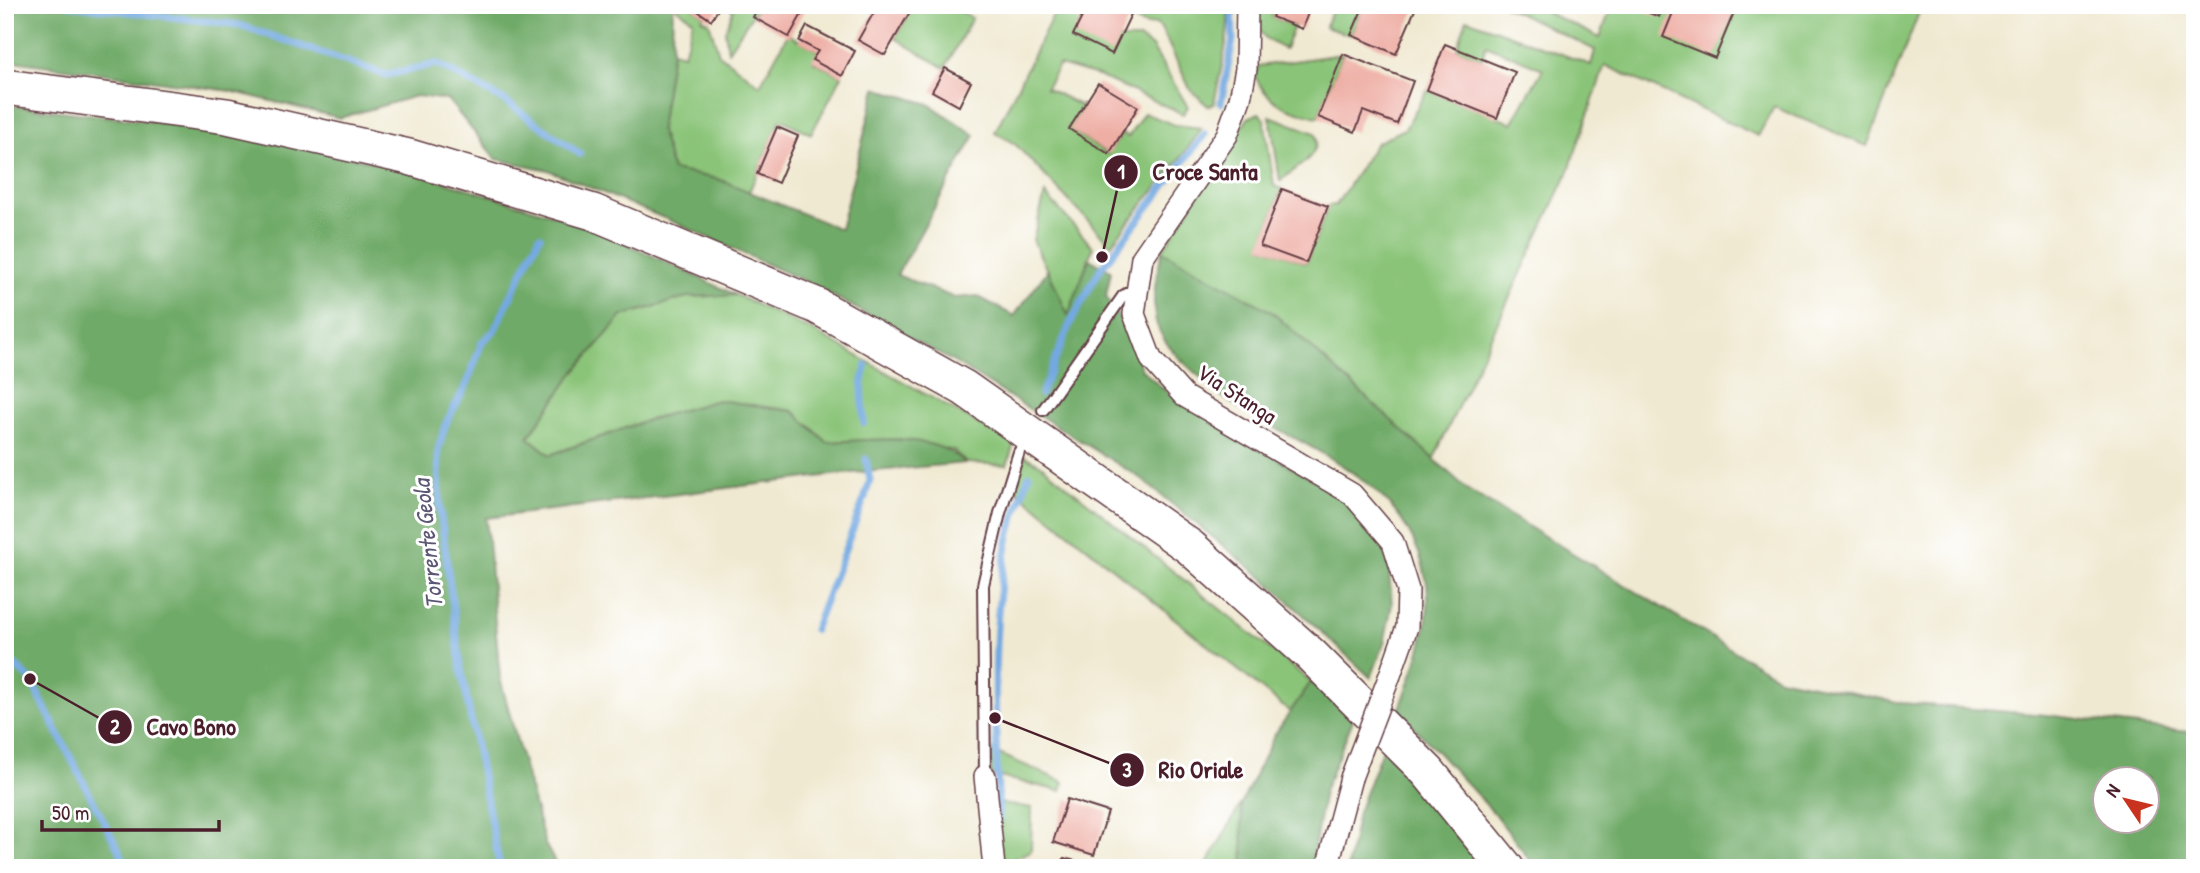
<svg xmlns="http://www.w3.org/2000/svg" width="2200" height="873" viewBox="0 0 2200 873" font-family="'Patrick Hand',sans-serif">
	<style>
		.green { fill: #8ac478; stroke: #6a7252; stroke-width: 2 }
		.forest { fill: #6faa68; stroke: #5c644a; stroke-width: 2; fill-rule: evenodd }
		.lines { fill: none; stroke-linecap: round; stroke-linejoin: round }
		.stream { stroke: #73a9e1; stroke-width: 7 }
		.building { fill: #eeaea4 }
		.service-casing { stroke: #633d44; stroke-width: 14 }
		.minor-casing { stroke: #633d44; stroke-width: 24 }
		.trunk-casing { stroke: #633d44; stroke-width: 38 }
		.service { stroke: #fff; stroke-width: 10 }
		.minor { stroke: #fff; stroke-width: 21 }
		.trunk { stroke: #fff; stroke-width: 35 }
		.minor-bridge-casing { stroke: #633d44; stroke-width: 24; stroke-linecap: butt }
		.minor-bridge { stroke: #fff; stroke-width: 21 }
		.labels { text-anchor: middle; stroke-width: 6; stroke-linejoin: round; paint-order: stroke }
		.street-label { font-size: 23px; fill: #4a1f2b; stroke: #fff }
		.water-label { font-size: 24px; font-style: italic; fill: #5a5674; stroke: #fff }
		.leader { fill: none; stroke: #4a1f2b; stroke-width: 2.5 }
		.callout-dot { fill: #4a1f2b; stroke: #fff; stroke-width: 2.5 }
		.mark-label { font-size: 21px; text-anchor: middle; font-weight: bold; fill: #fff }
		.callout-label { font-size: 24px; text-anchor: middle; font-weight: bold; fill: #4a1f2b; stroke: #fff; stroke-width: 6; stroke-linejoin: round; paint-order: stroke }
	</style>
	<rect width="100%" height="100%" fill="#fff"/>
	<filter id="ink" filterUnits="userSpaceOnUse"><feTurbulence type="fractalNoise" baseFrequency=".0143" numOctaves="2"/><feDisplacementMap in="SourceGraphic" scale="14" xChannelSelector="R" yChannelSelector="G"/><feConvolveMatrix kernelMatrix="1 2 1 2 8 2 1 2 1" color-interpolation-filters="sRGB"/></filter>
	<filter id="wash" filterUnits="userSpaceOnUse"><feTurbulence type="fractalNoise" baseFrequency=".00686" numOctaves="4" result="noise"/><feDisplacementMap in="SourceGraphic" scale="28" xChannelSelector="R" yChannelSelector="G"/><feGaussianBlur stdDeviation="1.57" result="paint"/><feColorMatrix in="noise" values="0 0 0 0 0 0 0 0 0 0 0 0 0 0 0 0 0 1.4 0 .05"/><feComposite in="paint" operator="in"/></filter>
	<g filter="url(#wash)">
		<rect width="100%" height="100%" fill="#f0e9d1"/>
		<g class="green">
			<path d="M673,5H689L704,15L702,19L709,22L719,54L760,85L788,34L818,51L813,61L842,76L811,134L781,119L749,192L718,179L672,170L660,129L672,51L684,54L693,20Z"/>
			<path d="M727,5H759L728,51L725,31L733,11Z"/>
			<path d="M914,5H951L972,18L945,68L895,38Z"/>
			<path d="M1058,5H1088L1119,39H1140L1152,47L1188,107L1183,114L1101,77L1059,65L1046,88L1083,107L1070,129L1108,154L1122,133L1128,137L1144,113L1175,125L1202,128C1175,169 1140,205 1111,245L1016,145L995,132Z"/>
			<path d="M1123,5H1228C1230,38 1220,71 1214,104L1208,106L1190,89L1161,28L1156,24L1147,25L1128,19L1133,10Z"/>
			<path d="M1258,5L1275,9L1272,17L1294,26L1285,49C1261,39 1255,31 1258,5Z"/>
			<path d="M1334,5H1364L1351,35L1325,27Z"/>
			<path d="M1503,5H1532L1600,38L1612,5H1922L1867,146L1774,107L1758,136L1605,65L1568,173L1433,460L1272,312L1162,251L1248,118L1259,113L1264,119L1274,186L1282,189L1261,246L1306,263L1328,206L1336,205L1376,143L1405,129L1427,90L1512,123L1543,69L1486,45L1482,59L1457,49L1467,19L1591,65L1595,50Z"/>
			<path d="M1343,54L1318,117C1289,111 1268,104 1255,76L1259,66Z"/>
			<path d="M1270,116L1315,133C1324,155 1294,169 1280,181Z"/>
			<path d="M1045,194L1093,247L1068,316L1033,240Z"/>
			<path d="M736,295L813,331L1014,444L1007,465L966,463L954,451L902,439L827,442L793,411L718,400L651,419L550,455L528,438L573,374L622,316L687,297Z"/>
			<path d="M1024,456L1040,464L1311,682L1290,712L1016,490Z"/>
			<path d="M990,750L1064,782L1061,791L991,775Z"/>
			<path d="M995,802L1032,808L1031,851L1013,859L1014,868H1000Z"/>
			<path d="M1241,804L1244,868H1205Z"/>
		</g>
		<g class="forest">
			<path d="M5,5H673L672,51L660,129L672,170L718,179L840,229L876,88L929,104L975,135L897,275L955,298L977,296L1014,316L1048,270L1068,315L1089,259L1111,271L1106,296L1130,337L1141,369L1168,393L1349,501L1380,540L1388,562L1392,604L1384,644L1371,678L1268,582L1140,478L954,362L815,286L676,223L548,170L496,159L448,100L416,96L340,118L230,91L5,60Z"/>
			<path d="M5,105L222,129L397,167L587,225L736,295L687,297L622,316L573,374L528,437L550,455L651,419L718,400L793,411L827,442C871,440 931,431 966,463L840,474L486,518L500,678L545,844L558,868H5Z"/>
			<path d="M1162,251L1272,312L1468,490L1779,678L1902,703L2046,715L2195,733V868H1536L1493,812L1399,711C1413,672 1435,621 1426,578C1406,478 1309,451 1233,404C1221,397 1211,386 1200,377C1183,362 1165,347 1157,325C1150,304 1157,272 1162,251ZM2106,778H2148V820H2106Z"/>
			<path d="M1311,682L1353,720L1324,791L1311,868H1244L1241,804L1275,734Z"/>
			<path d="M1383,747L1483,868H1347L1358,812Z"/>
		</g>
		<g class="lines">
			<g class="stream">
				<path d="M69,5L240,25L386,75L437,64L505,101L580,154"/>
				<path d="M1221,103L1233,40L1232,5"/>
				<path d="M1041,394L1070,324L1099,271L1205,134"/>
				<path d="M864,423L862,386L866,366"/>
				<path d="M814,630L865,497L870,480L866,459"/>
				<path d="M5,656L30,679L128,868"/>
				<path d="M999,820C996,728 989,632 1008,541C1013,519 1022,497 1029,475"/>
				<path d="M500,868L461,669L440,510L438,450L446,423L467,384L482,342L494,331L540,236"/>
			</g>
		</g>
		<g id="blocks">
			<g class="building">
				<path d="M689,5H721L711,20Z"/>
				<path d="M759,5H807L789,37L753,17Z"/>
				<path d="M878,5H914L885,55L858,40Z"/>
				<path d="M1088,5H1123L1133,10L1112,54L1073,35Z"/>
				<path d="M1265,5H1311L1302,29L1272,17L1275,9Z"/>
				<path d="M1364,5H1417L1396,54L1351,35Z"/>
				<path d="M1629,5H1663L1659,17Z"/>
				<path d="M1676,5H1737L1715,58L1663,37Z"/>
				<path d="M807,26L855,51L842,76L812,60L818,51L799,41Z"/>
				<path d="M1445,44L1515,72L1497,118L1427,90Z"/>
				<path d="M1343,54L1413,81L1397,124L1363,111L1355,132L1318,117Z"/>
				<path d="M945,68L971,82L959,106L932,91Z"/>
				<path d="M1098,83L1138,107L1109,154L1069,129Z"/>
				<path d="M777,127L798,136L778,183L757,174Z"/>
				<path d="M1282,189L1328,206L1306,263L1260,246Z"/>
				<path d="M1067,799L1108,812L1094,855L1053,842Z"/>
				<path d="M1064,858L1099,867V868H1062Z"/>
			</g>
		</g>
	</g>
	<g filter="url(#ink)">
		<use href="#blocks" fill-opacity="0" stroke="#633d44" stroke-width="2"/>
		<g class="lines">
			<defs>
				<g id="service">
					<path d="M1043,410L1123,296L1136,288"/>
					<path d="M985,776L983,585L1000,513L1019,452"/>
				</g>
				<g id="minor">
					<path d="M1247,5L1246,69L1240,99L1227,135L1142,258L1134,314L1151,359L1184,396L1352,494L1393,542L1408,590L1407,627L1390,675"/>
					<path d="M985,776L994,868"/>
					<path d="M1327,868L1351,778"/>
				</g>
				<path id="trunk" d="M5,87L227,116L409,157L593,212L815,305L964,388L1190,547L1311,655L1428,772L1506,868"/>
			</defs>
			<use href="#service" class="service-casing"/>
			<use href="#minor" class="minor-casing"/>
			<use href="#trunk" class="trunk-casing"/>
			<use href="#service" class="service"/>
			<use href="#minor" class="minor"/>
			<use href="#trunk" class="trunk"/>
			<defs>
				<path id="minor-bridge" d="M1351,778L1390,675"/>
			</defs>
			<use href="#minor-bridge" class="minor-bridge-casing"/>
			<use href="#minor-bridge" class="minor-bridge"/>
		</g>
	</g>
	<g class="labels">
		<g class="street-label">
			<text transform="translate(1237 394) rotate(33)" y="8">Via Stanga</text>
		</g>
		<g class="water-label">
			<text transform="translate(428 544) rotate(-96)" y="8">Torrente Geola</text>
		</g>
	</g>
	<path class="leader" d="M1102 257L1121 172M30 679L115 727M995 718L1127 770"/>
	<g class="callout-dot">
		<circle cx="1102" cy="257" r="7"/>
		<circle cx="30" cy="679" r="7"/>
		<circle cx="995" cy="718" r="7"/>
		<circle cx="1121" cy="172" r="18"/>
		<circle cx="115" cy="727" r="18"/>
		<circle cx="1127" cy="770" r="18"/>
	</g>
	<g class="mark-label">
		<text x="1121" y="179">1</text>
		<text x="115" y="734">2</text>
		<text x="1127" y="777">3</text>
	</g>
	<g class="callout-label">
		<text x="1205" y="180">Croce Santa</text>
		<text x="191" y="735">Cavo Bono</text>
		<text x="1201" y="778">Rio Oriale</text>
	</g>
	<rect width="2200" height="873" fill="none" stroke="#fff" stroke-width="28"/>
	<g transform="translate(2126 800) rotate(305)"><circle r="33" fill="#ffffff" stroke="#b7a5aa" stroke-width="2"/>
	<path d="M0-5L12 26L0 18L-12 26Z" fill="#c8321e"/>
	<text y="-10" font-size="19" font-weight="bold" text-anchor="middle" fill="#4a1f2b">N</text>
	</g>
	<path d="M42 820v10h177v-10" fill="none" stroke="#4a1f2b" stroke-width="3.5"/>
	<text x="52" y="820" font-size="21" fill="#4a1f2b" stroke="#ffffff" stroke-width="5" paint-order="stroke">50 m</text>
</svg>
